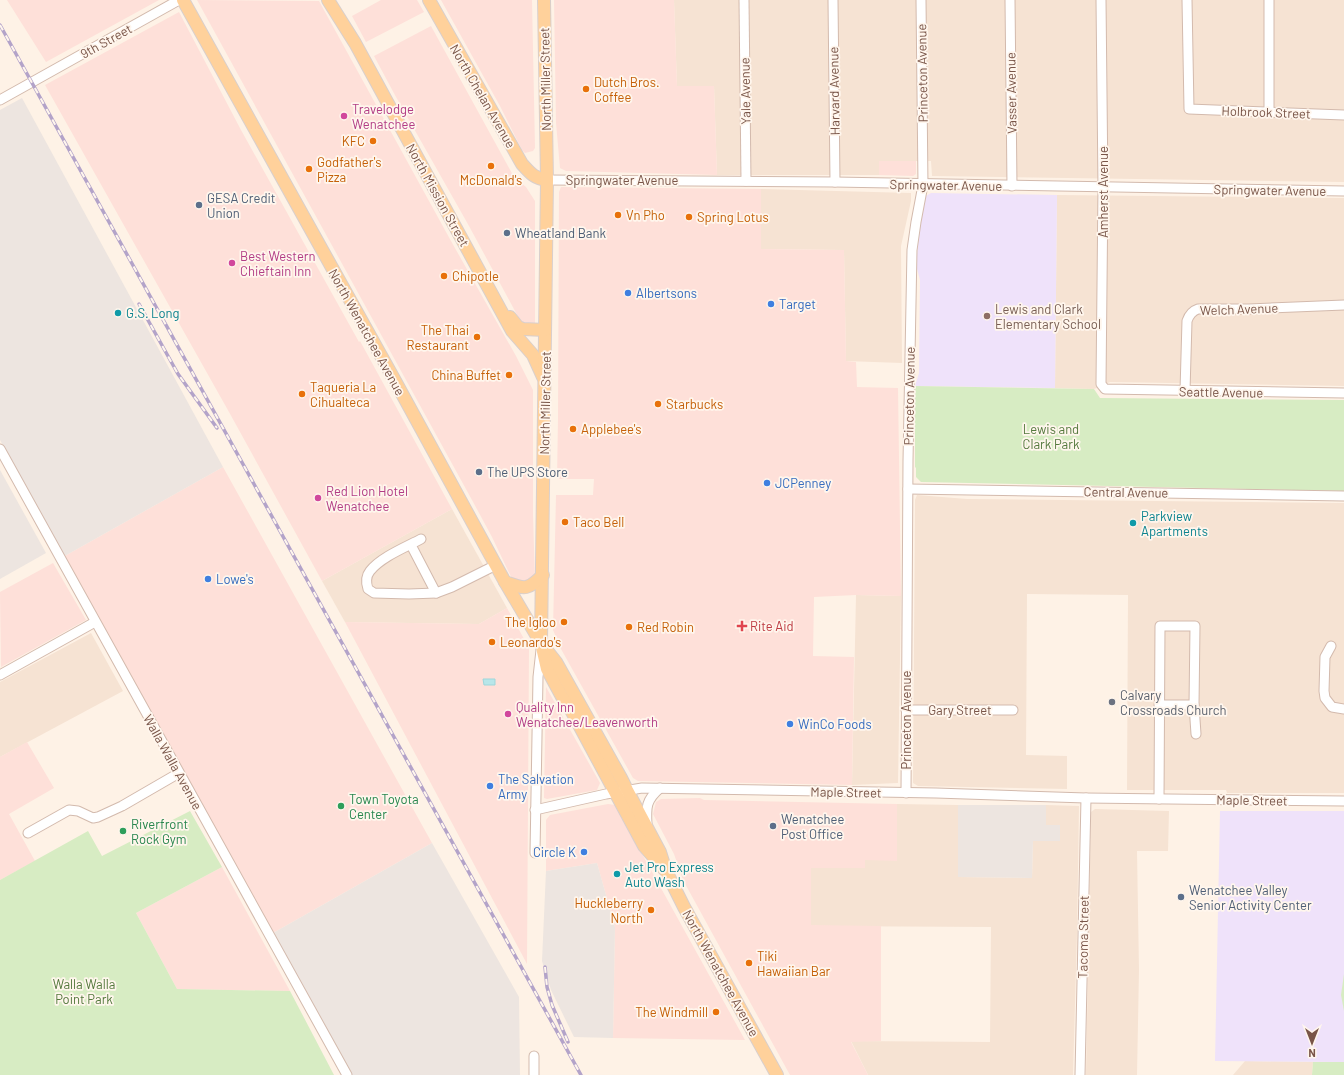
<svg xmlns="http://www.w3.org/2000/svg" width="1344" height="1075" viewBox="0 0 1344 1075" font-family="Barlow,sans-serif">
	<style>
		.residential { fill: #f6e3d3 }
		.commercial { fill: #fee0d9 }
		.industrial { fill: #ede5e0 }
		.education { fill: #efe2fa }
		.green { fill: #d7ecc3 }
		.water { fill: #b8e6e9; stroke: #9ed7db }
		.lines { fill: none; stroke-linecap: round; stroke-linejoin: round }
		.minor-casing { stroke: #d3baad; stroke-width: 11 }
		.major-casing { stroke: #d9cfcc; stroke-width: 14 }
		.minor { stroke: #fff; stroke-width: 9 }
		.major { stroke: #ffd19b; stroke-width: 12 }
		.rail-casing { stroke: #b3a3c9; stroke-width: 3.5 }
		.rail { stroke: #fff6ed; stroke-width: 2; stroke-dasharray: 6; stroke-linecap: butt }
		.food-dot { fill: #e8710a; stroke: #fff6ed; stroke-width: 1.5 }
		.hotel-dot { fill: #d1479c; stroke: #fff6ed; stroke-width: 1.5 }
		.service-dot { fill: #5c6f8a; stroke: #fff6ed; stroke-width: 1.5 }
		.shop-dot { fill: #3f7fe0; stroke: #fff6ed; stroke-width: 1.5 }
		.culture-dot { fill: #0f9aa8; stroke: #fff6ed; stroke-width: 1.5 }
		.education-dot { fill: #8d6e63; stroke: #fff6ed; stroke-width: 1.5 }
		.health-dot { fill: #e0444e; stroke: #fff6ed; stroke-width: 1.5 }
		.worship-dot { fill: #6b7280; stroke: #fff6ed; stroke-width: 1.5 }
		.leisure-dot { fill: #2e9e5b; stroke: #fff6ed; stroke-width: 1.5 }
		.labels { text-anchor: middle; stroke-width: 3.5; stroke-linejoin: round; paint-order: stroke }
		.street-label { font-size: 13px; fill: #795548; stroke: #fff6ed }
		.food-label { font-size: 13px; fill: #c56008; stroke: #fff6ed; text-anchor: start }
		.hotel-label { font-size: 13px; fill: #b23c85; stroke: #fff6ed; text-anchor: start }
		.service-label { font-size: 13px; fill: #4e5e75; stroke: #fff6ed; text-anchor: start }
		.shop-label { font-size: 13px; fill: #366cbe; stroke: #fff6ed; text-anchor: start }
		.education-label { font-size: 13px; fill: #785e54; stroke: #fff6ed; text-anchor: start }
		.culture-label { font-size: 13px; fill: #0d838f; stroke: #fff6ed; text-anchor: start }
		.park-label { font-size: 13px; fill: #54793d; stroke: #fff6ed }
		.health-label { font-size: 13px; fill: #be3a42; stroke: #fff6ed; text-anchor: start }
		.worship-label { font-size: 13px; fill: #5b616d; stroke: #fff6ed; text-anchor: start }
		.leisure-label { font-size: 13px; fill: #27864d; stroke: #fff6ed; text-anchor: start }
	</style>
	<rect width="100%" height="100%" fill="#fef2e6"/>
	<g class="residential">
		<path d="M674,0H1344V182L932,176L931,161H879V175H717L714,86H677Z"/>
		<path d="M761,189L911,193V201L901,246L902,363L846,361L844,250L761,249Z"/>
		<path d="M1057,195L1344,198V386L1110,382L1094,389L1055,388Z"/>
		<path d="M917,495L967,499L1344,503V793H1227L1226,790H1127L1128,595L1027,594L1026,755L1067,756V789L918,786L913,783L915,500Z"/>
		<path d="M452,509L507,608L479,624L345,622L322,581Z"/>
		<path d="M856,595L901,596L898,783L852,785Z"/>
		<path d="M91,633L123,691L0,757V682Z"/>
		<path d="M897,804L958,805V877L1032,878L1033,841H1060L1046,825V805L1079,806L1077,933L1073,1075H868L851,1041L990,1042L991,927L811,926V868H865V860H897Z"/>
		<path d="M1095,809L1169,811L1168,851H1137L1139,970L1137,1075H1086L1091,812Z"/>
		<path d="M1245,1061L1313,1062L1312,1075H1233Z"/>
	</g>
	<g class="commercial">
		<path d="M7,0H159L46,62Z"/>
		<path d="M197,0L319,1L451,241L516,356L533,390V515L535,581L514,583L492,537L472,500Z"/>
		<path d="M381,0H417L424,12L366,42L352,16Z"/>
		<path d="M441,0H532L535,148L533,151L525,153L522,150L500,106Z"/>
		<path d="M554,0H674L677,86H714L717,175L566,171L560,168L556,123Z"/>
		<path d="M179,12L241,130L359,342L360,341L452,509L322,581L229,412L45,85Z"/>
		<path d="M431,26L514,177L526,187L535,201V325L522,324L469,226L396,97L374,56Z"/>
		<path d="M879,161H916V174L913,176L879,175Z"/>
		<path d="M561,187L761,189V249L844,250L846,361L856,362L857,387L898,388L901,596L856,595L814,597L813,656L854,657L852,785L638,781L633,778L561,649L553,630L556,495H593L594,479H557L558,418L559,192Z"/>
		<path d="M223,467L432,843L273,933L169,743L63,557Z"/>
		<path d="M53,563L86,620L1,667L0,592Z"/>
		<path d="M507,608L529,648L527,964L345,622L479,624Z"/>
		<path d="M546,687L600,783L597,790L547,799L544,798Z"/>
		<path d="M27,742L54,788L9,814L35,861L0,880V757Z"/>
		<path d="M700,798L704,800L897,804V861L865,860V868H811V925L881,926V1041L851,1042L868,1075H790L683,880L674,854L653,814L656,802L661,799Z"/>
		<path d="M608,804L615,805L745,1040L613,1038L615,927L597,863L546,871V820L550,815Z"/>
		<path d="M222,867L290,991L177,989L136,913Z"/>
	</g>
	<g class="industrial">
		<path d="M22,98L223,467L63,557L0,440V110Z"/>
		<path d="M0,470L46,553L0,579Z"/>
		<path d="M958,805H1046V825H1060V841H1033L1032,878L958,877Z"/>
		<path d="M432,843L519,997L520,1075H351L273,933Z"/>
		<path d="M597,863L615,927L613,1038L574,1037L551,990L542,961L546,871Z"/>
	</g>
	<g class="education">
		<path d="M931,193L1057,195L1055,388L915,386L919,373L920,280L916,265L919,233L926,196Z"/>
		<path d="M1220,811H1344V1062L1215,1061Z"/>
	</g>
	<g class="green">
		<path d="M915,386L1094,389L1100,398L1344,400V491L921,482L916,477V468L915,467Z"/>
		<path d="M190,811L222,867L136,913L177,989L290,991L334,1075H0V880L88,831L102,856Z"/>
		<path d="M1344,974V1011L1341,995Z"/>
		<path d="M1313,1062H1344V1075H1312Z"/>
	</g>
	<path class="water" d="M483,679H495V685H484Z"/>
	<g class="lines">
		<defs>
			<g id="minor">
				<path d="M744,0L746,181"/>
				<path d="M833,0L835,182"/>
				<path d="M1010,0L1012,186"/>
				<path d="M1101,0L1103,187L1101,384L1105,389L1344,393"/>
				<path d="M1187,0L1189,109L1344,115"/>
				<path d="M1269,0V111"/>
				<path d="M0,100L179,0"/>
				<path d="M547,180L834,182L1344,191"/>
				<path d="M1185,391L1187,321C1189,315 1192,311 1198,309H1249L1344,305"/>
				<path d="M0,449L347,1075"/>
				<path d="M908,489L1344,496"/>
				<path d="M421,539C406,547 381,557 370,571C366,576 366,583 368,589L374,593L409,594L436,593L452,587L496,565"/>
				<path d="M411,545L436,593"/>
				<path d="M1331,646L1325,657L1324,691L1325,698L1332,707L1344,709"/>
				<path d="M0,675L95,622"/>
				<path d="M1159,705H1194"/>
				<path d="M906,710H1013"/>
				<path d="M906,793L908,461L912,250L916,222L923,185L921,0"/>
				<path d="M1159,799L1160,626H1195L1194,705L1196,734"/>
				<path d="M535,810L606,794L642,788L936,793L1086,798L1344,801"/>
				<path d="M647,825C646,807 646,800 660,788"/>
				<path d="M28,833L69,810L78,811L93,818L98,817L122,806L179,773"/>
				<path d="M535,853L538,677L541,650"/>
				<path d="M534,1056V1075"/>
				<path d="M1080,1075L1086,798"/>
			</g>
			<g id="major">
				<path d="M183,0L394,379L505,582L541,643L556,662L621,778L627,790L660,852L666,871L684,907L777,1075"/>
				<path d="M328,0L355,43L512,331L533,355L543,377"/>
				<path d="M429,0L522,164C530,173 535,179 547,180"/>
				<path d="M544,0L547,180L541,643L547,669L561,695L571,710L644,846L664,869"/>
				<path d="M510,317L518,327L523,329L545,330"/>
				<path d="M505,582C525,589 527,591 543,575"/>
			</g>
		</defs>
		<use href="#minor" class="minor-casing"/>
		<use href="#major" class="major-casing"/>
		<use href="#minor" class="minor"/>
		<use href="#major" class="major"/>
		<defs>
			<g id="rail">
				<path d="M0,25L581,1075"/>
				<path d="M139,304L178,374L217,428"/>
				<path d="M545,967L547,987L552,1005L568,1042"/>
			</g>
		</defs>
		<use href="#rail" class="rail-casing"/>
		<use href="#rail" class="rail"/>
	</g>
	<g class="food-dot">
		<circle cx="586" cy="89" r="4"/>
		<circle cx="373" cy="141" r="4"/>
		<circle cx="491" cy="166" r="4"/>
		<circle cx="309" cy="169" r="4"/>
		<circle cx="618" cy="215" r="4"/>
		<circle cx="689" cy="217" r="4"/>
		<circle cx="444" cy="276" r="4"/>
		<circle cx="477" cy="337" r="4"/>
		<circle cx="509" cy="375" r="4"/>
		<circle cx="302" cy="394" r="4"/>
		<circle cx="658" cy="404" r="4"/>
		<circle cx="573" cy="429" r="4"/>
		<circle cx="565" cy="522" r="4"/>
		<circle cx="564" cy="622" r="4"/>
		<circle cx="629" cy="627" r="4"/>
		<circle cx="492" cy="642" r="4"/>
		<circle cx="651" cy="910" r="4"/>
		<circle cx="749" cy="963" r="4"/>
		<circle cx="716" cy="1012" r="4"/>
	</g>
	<g class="hotel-dot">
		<circle cx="344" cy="116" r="4"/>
		<circle cx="232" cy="263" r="4"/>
		<circle cx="318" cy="498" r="4"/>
		<circle cx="508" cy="714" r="4"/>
	</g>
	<g class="service-dot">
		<circle cx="199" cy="205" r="4"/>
		<circle cx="507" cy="233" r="4"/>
		<circle cx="479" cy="472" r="4"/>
		<circle cx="773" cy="826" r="4"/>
		<circle cx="1181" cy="897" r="4"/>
	</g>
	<g class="shop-dot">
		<circle cx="628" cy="293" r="4"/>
		<circle cx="771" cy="304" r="4"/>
		<circle cx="767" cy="483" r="4"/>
		<circle cx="208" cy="579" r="4"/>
		<circle cx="790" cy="724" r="4"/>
		<circle cx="490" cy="786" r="4"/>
		<circle cx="584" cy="852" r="4"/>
	</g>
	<g class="culture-dot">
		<circle cx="118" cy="313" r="4"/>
		<circle cx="1133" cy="523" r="4"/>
		<circle cx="617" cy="874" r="4"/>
	</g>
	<circle class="education-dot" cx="987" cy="316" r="4"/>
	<path class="health-dot" d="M740 620h4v4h4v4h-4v4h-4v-4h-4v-4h4z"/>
	<circle class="worship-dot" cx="1112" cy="702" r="4"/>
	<g class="leisure-dot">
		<circle cx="341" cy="806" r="4"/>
		<circle cx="123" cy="831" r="4"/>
	</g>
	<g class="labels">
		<g class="street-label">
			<text transform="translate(106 41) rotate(-29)" y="5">9th Street</text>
			<text transform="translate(922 73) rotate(-91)" y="5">Princeton Avenue</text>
			<text transform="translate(545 79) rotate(-91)" y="5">North Miller Street</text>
			<text transform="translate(745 91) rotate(-91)" y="5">Yale Avenue</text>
			<text transform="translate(834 91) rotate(-91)" y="5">Harvard Avenue</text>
			<text transform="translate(1011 93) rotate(-91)" y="5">Vasser Avenue</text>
			<text transform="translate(483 96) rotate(60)" y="5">North Chelan Avenue</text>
			<text transform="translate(1266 112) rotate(2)" y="5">Holbrook Street</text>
			<text x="622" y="185">Springwater Avenue</text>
			<text transform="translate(946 185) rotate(1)" y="5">Springwater Avenue</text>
			<text transform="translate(1270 190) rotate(1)" y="5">Springwater Avenue</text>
			<text transform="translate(1103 192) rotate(-90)" y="5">Amherst Avenue</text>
			<text transform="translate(438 195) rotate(61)" y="5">North Mission Street</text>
			<text transform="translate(1239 309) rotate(-2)" y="5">Welch Avenue</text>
			<text transform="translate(367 332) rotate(61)" y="5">North Wenatchee Avenue</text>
			<text transform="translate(1221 392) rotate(1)" y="5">Seattle Avenue</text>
			<text transform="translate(909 396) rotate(-89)" y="5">Princeton Avenue</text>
			<text transform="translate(545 403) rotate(-89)" y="5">North Miller Street</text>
			<text transform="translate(1126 492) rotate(1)" y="5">Central Avenue</text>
			<text x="960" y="715">Gary Street</text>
			<text transform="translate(906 720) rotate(-90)" y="5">Princeton Avenue</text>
			<text transform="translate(173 762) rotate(61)" y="5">Walla Walla Avenue</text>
			<text transform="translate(846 792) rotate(1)" y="5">Maple Street</text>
			<text transform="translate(1252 800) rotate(1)" y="5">Maple Street</text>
			<text transform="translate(1083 937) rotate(-89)" y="5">Tacoma Street</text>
			<text transform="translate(721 973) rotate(61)" y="5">North Wenatchee Avenue</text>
		</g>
		<g class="food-label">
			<text x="594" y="87">Dutch Bros.<tspan x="594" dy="15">Coffee</tspan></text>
			<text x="365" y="146" text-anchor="end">KFC</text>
			<text x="317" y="167">Godfather's<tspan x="317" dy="15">Pizza</tspan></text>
			<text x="491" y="185" text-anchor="middle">McDonald's</text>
			<text x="626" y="220">Vn Pho</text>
			<text x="697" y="222">Spring Lotus</text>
			<text x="452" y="281">Chipotle</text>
			<text x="469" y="335" text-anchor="end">The Thai<tspan x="469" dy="15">Restaurant</tspan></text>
			<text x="501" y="380" text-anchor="end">China Buffet</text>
			<text x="310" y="392">Taqueria La<tspan x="310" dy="15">Cihualteca</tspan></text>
			<text x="666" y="409">Starbucks</text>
			<text x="581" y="434">Applebee's</text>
			<text x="573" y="527">Taco Bell</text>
			<text x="556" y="627" text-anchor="end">The Igloo</text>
			<text x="637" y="632">Red Robin</text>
			<text x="500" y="647">Leonardo's</text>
			<text x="643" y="908" text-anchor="end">Huckleberry<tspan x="643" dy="15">North</tspan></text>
			<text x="757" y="961">Tiki<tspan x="757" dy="15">Hawaiian Bar</tspan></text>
			<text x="708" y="1017" text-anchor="end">The Windmill</text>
		</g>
		<g class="hotel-label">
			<text x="352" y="114">Travelodge<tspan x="352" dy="15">Wenatchee</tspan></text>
			<text x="240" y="261">Best Western<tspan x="240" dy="15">Chieftain Inn</tspan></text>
			<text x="326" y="496">Red Lion Hotel<tspan x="326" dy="15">Wenatchee</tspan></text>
			<text x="516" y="712">Quality Inn<tspan x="516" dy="15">Wenatchee/Leavenworth</tspan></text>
		</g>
		<g class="service-label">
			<text x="207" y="203">GESA Credit<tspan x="207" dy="15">Union</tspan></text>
			<text x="515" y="238">Wheatland Bank</text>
			<text x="487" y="477">The UPS Store</text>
			<text x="781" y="824">Wenatchee<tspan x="781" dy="15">Post Office</tspan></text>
			<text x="1189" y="895">Wenatchee Valley<tspan x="1189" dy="15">Senior Activity Center</tspan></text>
		</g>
		<g class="shop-label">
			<text x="636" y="298">Albertsons</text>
			<text x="779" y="309">Target</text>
			<text x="775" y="488">JCPenney</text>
			<text x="216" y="584">Lowe's</text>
			<text x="798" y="729">WinCo Foods</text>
			<text x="498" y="784">The Salvation<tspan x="498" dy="15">Army</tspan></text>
			<text x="576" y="857" text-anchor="end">Circle K</text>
		</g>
		<g class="education-label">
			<text x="995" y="314">Lewis and Clark<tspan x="995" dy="15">Elementary School</tspan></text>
		</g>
		<g class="culture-label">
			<text x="126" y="318">G.S. Long</text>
			<text x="1141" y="521">Parkview<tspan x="1141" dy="15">Apartments</tspan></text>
			<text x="625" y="872">Jet Pro Express<tspan x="625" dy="15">Auto Wash</tspan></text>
		</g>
		<g class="park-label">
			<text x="1051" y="434">Lewis and<tspan x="1051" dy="15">Clark Park</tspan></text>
			<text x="84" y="989">Walla Walla<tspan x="84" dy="15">Point Park</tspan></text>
		</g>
		<g class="health-label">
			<text x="750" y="631">Rite Aid</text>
		</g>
		<g class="worship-label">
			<text x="1120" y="700">Calvary<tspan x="1120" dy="15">Crossroads Church</tspan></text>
		</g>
		<g class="leisure-label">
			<text x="349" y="804">Town Toyota<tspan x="349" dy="15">Center</tspan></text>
			<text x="131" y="829">Riverfront<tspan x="131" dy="15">Rock Gym</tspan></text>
		</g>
	</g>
	<g transform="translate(1312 1043) rotate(180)" stroke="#fff6ed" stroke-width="3" paint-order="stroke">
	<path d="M0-3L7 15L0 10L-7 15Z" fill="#795548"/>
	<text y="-6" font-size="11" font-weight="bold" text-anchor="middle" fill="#795548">N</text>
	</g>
</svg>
